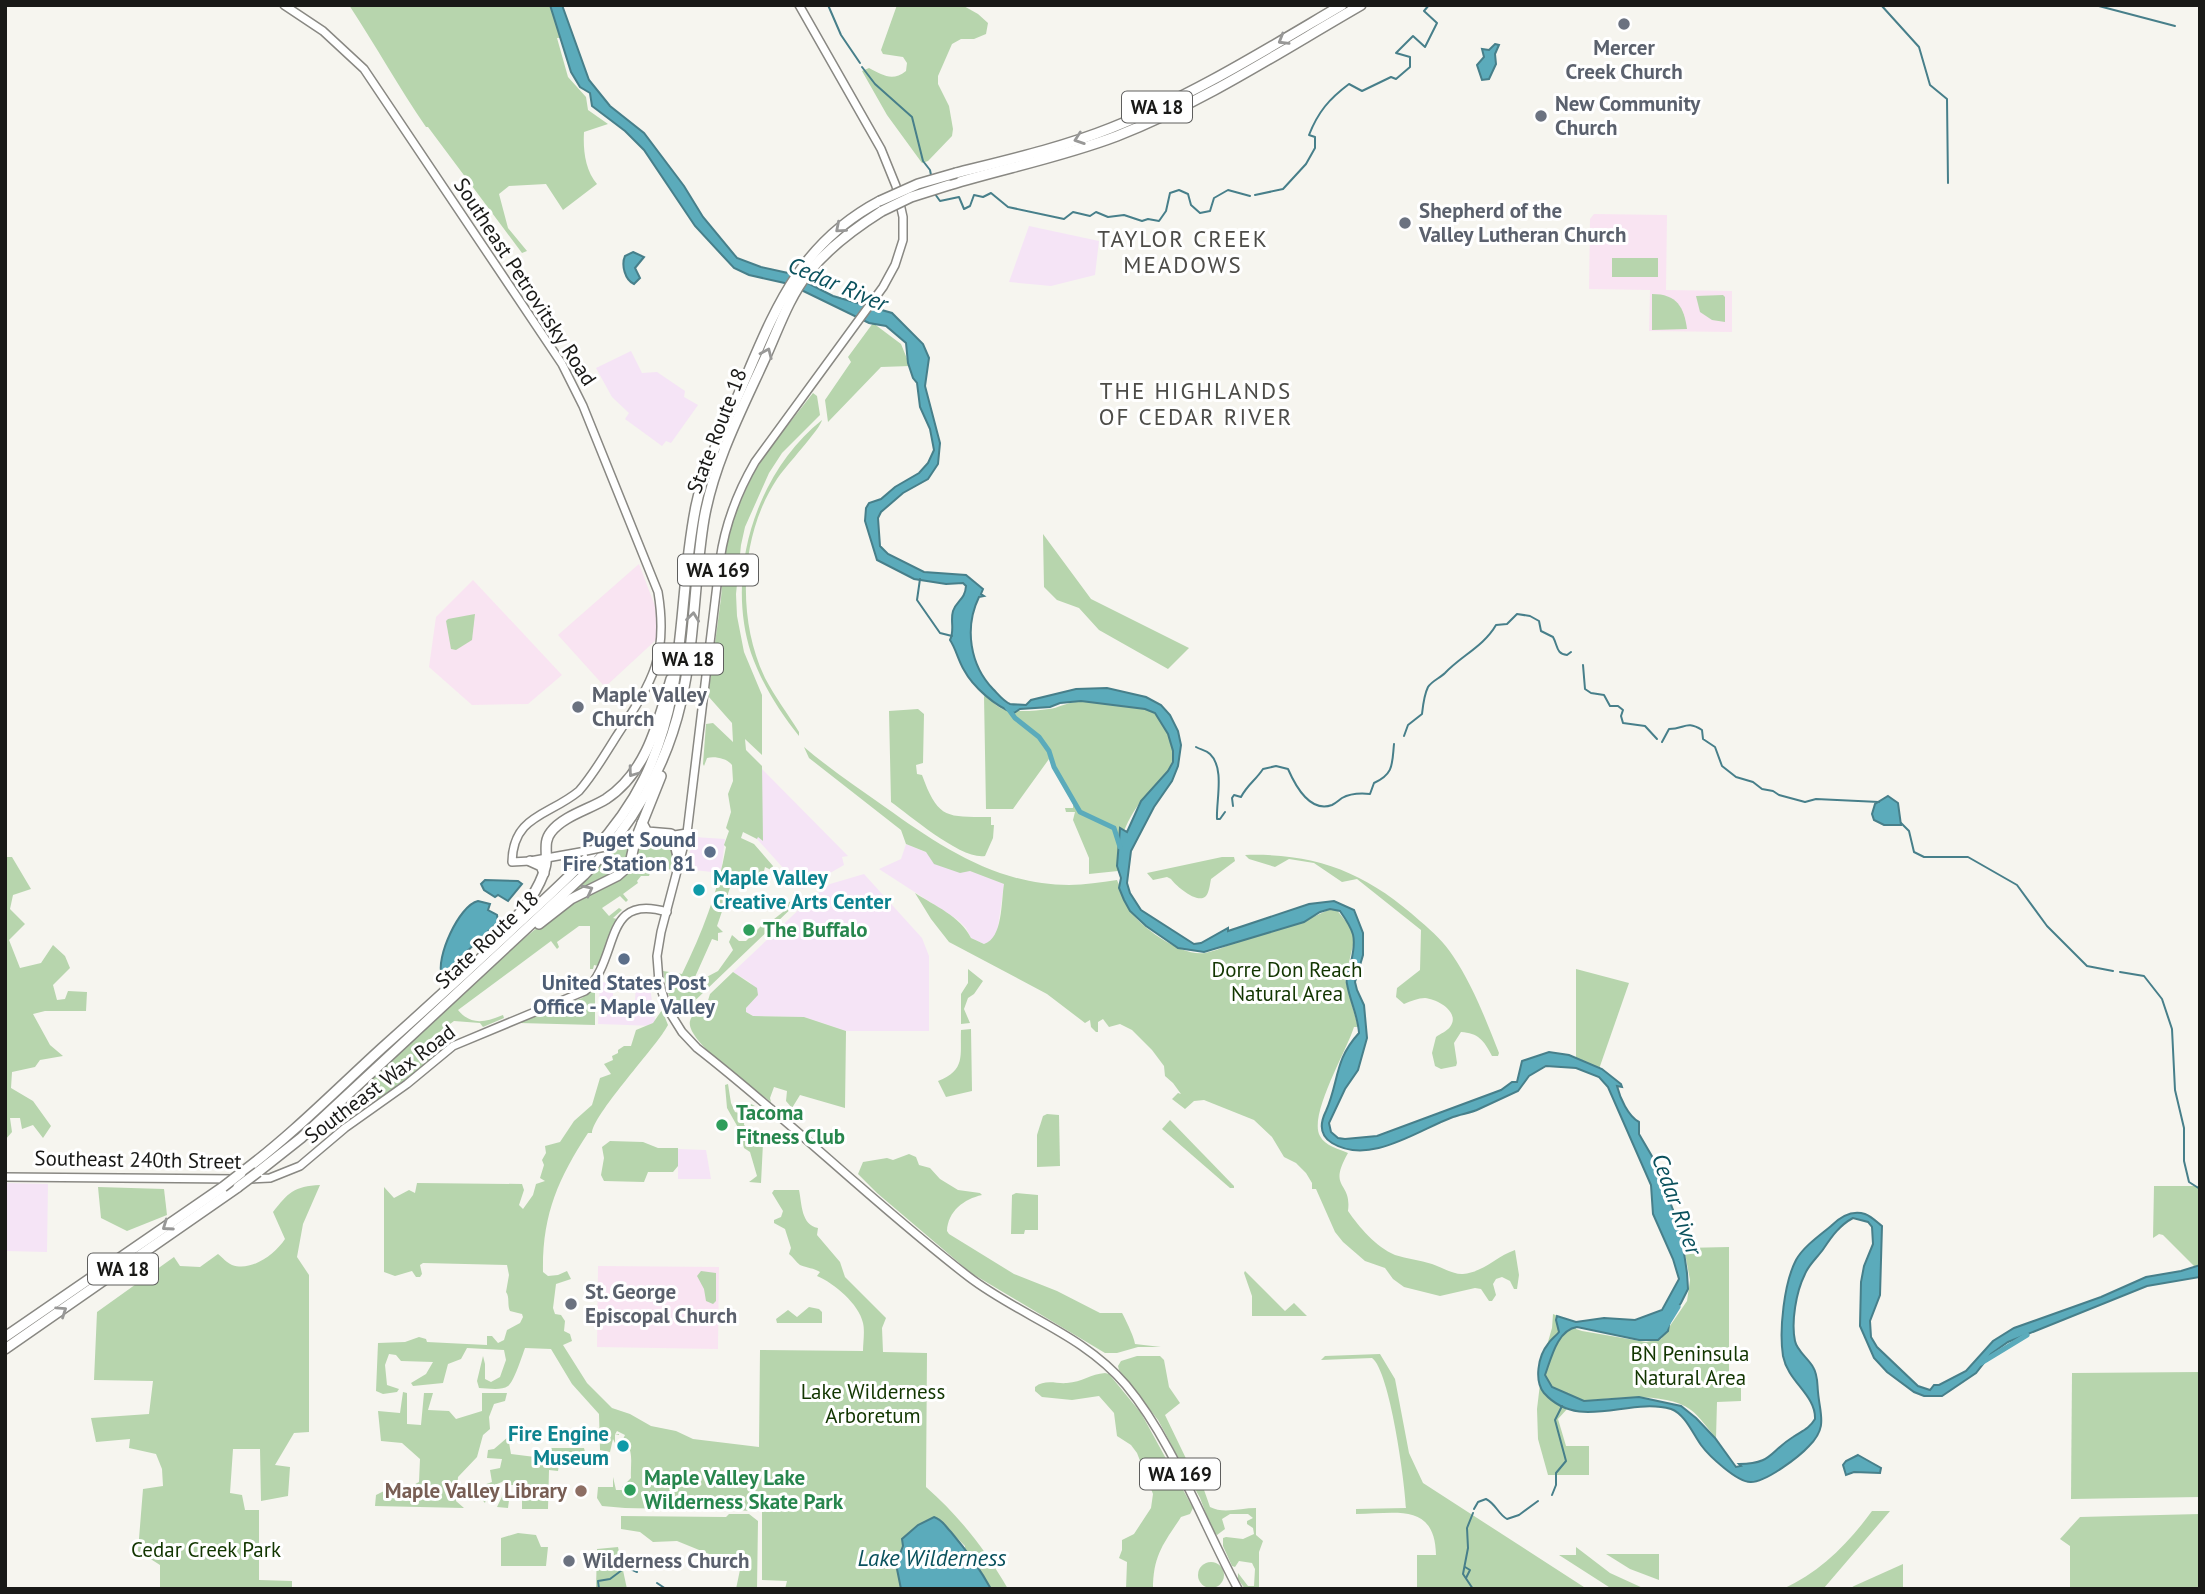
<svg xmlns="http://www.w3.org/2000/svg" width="2205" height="1594" viewBox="0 0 2205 1594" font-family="'PT Sans',sans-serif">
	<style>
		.industrial { fill: #f5e4f6 }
		.education { fill: #f9e4f2 }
		.green { fill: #b7d5ad }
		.water { fill: #5babbb; stroke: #477f8a; stroke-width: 2 }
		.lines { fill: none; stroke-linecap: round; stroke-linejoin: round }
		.stream { stroke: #477f8a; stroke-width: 2 }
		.river { stroke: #5babbb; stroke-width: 5 }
		.major-casing { stroke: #898883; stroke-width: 10 }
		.highway-casing { stroke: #898883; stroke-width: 12 }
		.major { stroke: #fff; stroke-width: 7 }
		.highway { stroke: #fff; stroke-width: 9 }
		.major-bridge-casing { stroke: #898883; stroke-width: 10; stroke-linecap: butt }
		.highway-bridge-casing { stroke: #898883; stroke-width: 12; stroke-linecap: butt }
		.major-bridge { stroke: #fff; stroke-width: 7 }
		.highway-bridge { stroke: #fff; stroke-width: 9 }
		.oneway { stroke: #989897 }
		.worship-dot { fill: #6b7280; stroke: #fff; stroke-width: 2.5 }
		.service-dot { fill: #5c6f8a; stroke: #fff; stroke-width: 2.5 }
		.culture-dot { fill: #0f9aa8; stroke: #fff; stroke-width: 2.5 }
		.leisure-dot { fill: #2e9e5b; stroke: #fff; stroke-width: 2.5 }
		.education-dot { fill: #8d6e63; stroke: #fff; stroke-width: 2.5 }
		.labels { text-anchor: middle; stroke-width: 6; stroke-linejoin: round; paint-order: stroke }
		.shield { fill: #fff; stroke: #5e5e5d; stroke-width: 2 }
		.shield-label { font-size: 19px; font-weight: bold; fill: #191917 }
		.worship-label { font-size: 21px; font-weight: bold; fill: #5b616d; stroke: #fff; text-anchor: start }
		.street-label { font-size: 21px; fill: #191917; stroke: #fff }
		.service-label { font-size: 21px; font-weight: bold; fill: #4e5e75; stroke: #fff; text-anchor: end }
		.culture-label { font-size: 21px; font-weight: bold; fill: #0d838f; stroke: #fff; text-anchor: start }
		.leisure-label { font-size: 21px; font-weight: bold; fill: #27864d; stroke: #fff; text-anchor: start }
		.park-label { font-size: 21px; fill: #123601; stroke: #fff }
		.education-label { font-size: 21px; font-weight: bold; fill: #785e54; stroke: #fff; text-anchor: end }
		.neighbourhood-label { font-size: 23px; letter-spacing: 2px; fill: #4d4c48; stroke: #fff }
		.water-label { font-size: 23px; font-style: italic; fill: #0a515d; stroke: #fff }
	</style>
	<rect width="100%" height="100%" fill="#f6f5ef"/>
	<g class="industrial">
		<path d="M1029,226L1099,241L1095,275L1051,286L1009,282Z"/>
		<path d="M631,351L642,373L657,372L685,391L684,397L698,405L671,443L666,441L662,446L625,419L629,413L612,397L596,368Z"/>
		<path d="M761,768L848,856L842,857L844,865L802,889L757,839Z"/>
		<path d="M694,837L725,839L721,873L685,869Z"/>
		<path d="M906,844L1004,884L997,934L991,942L984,944L971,938L966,928L958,920L879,869L901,859Z"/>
		<path d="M864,874L922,938L929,956V1031H846L804,1017L753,1016L746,1012V1008L757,995L751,983L733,972L808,901L830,884Z"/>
		<path d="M600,982L613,983V1000H635L636,982H649L656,1026L598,1024Z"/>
		<path d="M678,1149L706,1150L711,1179H678Z"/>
		<path d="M7,1183L48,1184L47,1252L6,1251Z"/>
	</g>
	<g class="education">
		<path d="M1594,214L1667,215L1666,290L1732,291V332L1649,331L1650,290L1589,289L1590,219Z"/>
		<path d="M639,564L655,606L658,638L605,687L558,635Z"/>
		<path d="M473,580L562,675L528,704L472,705L429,667L436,617Z"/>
		<path d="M598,1266L719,1267L718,1349L597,1347Z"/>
	</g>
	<g class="green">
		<path d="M349,5H557L562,38H557L568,77L586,97L588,110L608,124L584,132C583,150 585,170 597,184L563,210L546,184L509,186L499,194L508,228L527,251L522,253L428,127H426C399,88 376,46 349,5Z"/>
		<path d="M897,5H962L978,14L988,23L986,34L974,39H961L952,44L938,76V84L949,106L953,129L952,136L928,161L922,163L887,115L862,71L869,68C883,75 892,82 906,71L907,63L903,57L883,54L881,50Z"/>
		<rect x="1612" y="258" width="46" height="19"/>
		<path d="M1652,294C1677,294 1684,307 1687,329L1652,330Z"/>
		<path d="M1723,295L1725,297V322L1712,320L1700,312L1696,296Z"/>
		<path d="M873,323L901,344L910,366L881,367L828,422L825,400L851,362L848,357Z"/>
		<path d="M813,393L817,396L820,415L782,453L769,473L745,527L741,545L736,594L737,616L744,652L762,695V755L745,739L746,750L762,766L763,841L758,837L757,839L743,832L741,838L754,844L773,866L771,870L765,867L763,875L744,871L742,882L733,879L717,926L723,932L718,933V941L712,939L695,977L701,980L718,971L733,950L729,942L732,935L739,941H746L766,921L769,923L783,912L780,908L791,901L794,892L800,897V900L683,1012L680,1010L676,1011L667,991L663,971L682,974C702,933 718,892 726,847L724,845L729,831L726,828L731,812L728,794L733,781L732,765C727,758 714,756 707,758L704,766L703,764L706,724L713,723L733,742L732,723L708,696L721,598L726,534L753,474L769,449Z"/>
		<path d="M822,420C821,428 785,467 777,479C740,535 736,617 765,678C775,697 788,714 799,732V736C779,711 762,684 751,653C725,572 756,473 822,420Z"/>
		<path d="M1043,534L1091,599L1189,648L1168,669L1099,630L1079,608L1057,600L1044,587Z"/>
		<path d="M475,614L472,640L456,650L451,649L446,621L448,619Z"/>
		<path d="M984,696C993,700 996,708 1006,710C1019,712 1036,711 1049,709C1058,708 1066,703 1075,702C1087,701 1109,704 1122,706C1131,707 1144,707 1153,712C1166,721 1177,750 1171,765C1167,776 1155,785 1147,794C1129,814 1115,843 1118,871L1089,874V858L1073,820L1075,812H1066L1065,808H1073V804L1049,759L1013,809H986Z"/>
		<path d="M918,709L924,714L923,763L916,765L917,774L922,775C938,819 946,817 991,817V825H994L993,838L985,856C961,860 911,816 891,802L889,711Z"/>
		<path d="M804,747C830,769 858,788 885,807C941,847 998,885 1069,885C1085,885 1101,882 1117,880C1121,888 1123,900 1129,909C1141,928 1182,957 1205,953C1222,950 1235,941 1251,936C1279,927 1306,922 1332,908L1336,909L1352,929L1354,941L1345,979L1358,1027H1354C1347,1050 1308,1116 1320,1136C1325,1146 1339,1149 1348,1153C1327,1190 1352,1180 1348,1211C1359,1227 1376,1247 1395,1255C1407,1259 1420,1260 1432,1264C1441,1267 1454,1275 1463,1274C1484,1272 1497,1256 1515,1250L1519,1275L1517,1289H1514L1510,1281L1502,1277L1496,1279L1493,1284L1496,1295L1492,1301H1489L1481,1289L1475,1288L1440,1296L1404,1287L1393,1279L1385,1268L1365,1261L1343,1242L1335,1232L1316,1189H1312V1183L1306,1173L1296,1163L1284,1157L1272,1137L1254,1120L1204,1100L1194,1101L1185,1109L1172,1099L1178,1093L1181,1094L1173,1083L1165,1076L1164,1066L1152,1050L1132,1030L1120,1024L1109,1027L1103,1019L1098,1022V1032H1096L1091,1027L1090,1020L1085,1023L1047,994L949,942L931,919L915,893C935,906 960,916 971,938L984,944C1003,938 1001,902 1004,884L970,871L960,873L934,864L926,852L906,844L901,830L809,758Z"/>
		<path d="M660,844L670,845L673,848L672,869L650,873L649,876H641L637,881L638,883L623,894L628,900L626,902L620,896L602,908L609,916L619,908L622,910L613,918L617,919L598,966L594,965L593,969H590V926H579L557,942L559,947L557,949L551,941L458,1010C471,1026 486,1022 503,1015L504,1018L483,1027L480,1023L454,1021L430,1039L438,1055L416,1075L377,1103L376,1089L366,1080L489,967L559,910L614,881L639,848Z"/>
		<path d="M631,848L623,869L549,914L611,851Z"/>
		<path d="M1245,855C1317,853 1367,873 1420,921C1433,932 1444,942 1453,956C1473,986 1486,1020 1499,1053L1498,1056H1492C1484,1040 1478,1033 1461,1032L1454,1043L1457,1063L1456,1066L1441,1069L1435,1066L1432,1053L1436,1037C1440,1034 1447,1031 1450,1027C1461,1012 1437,999 1425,998C1418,998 1411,1001 1404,1004L1396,997L1397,988L1420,970L1421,930L1357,879L1342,882L1314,863L1289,859L1275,867L1249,859Z"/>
		<path d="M5,857H12L31,889L13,895L10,909L25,924L9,940L20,968L41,963L53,945L65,956L70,968L53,985L57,1000L65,999L68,991L87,992L86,1011H45L33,1014L50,1045L63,1056L40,1060L35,1067L12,1072L11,1088L33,1101L51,1126L43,1138L33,1125L22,1129L20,1118H10L12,1132L5,1140Z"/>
		<path d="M1222,857H1234L1235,861L1211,879C1210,884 1209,893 1206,896C1198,905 1176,886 1171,879L1167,877L1153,880L1147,873Z"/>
		<path d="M968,969L983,981L974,994L968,998L964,1009L970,1023L961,1024V994L968,983Z"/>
		<path d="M1576,969L1629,983L1599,1069L1576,1059Z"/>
		<path d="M733,972L757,988L758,995L746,1008V1012L753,1016L804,1017L846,1031L845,1108L800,1095L792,1108L786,1101L787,1091L774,1087L770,1098L771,1102C755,1090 685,1041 690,1021C692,1013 700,1010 706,1007L710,994Z"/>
		<path d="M595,986V1025L519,1023L582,998Z"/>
		<path d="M662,1010L668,1025L665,1030C652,1051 593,1115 592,1133H588C558,1179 542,1215 543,1272L548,1276L558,1275L567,1271L571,1279L556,1284L553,1308L555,1314L561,1315L565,1321L564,1331L570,1334L572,1341L563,1345L587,1383L612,1408L630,1414L651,1426L676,1431L693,1439L759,1447L760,1350L863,1351C863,1343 865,1331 863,1323C859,1304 834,1283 817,1276L820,1272C814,1268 807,1268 800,1265C796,1262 793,1257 789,1254L791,1248L785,1229L774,1223V1220L781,1217L783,1211L772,1193L774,1190H799C802,1204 801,1225 818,1228L817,1235L840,1262L845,1277L886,1318L882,1328L883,1352L927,1353L926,1487C960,1517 985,1549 1008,1589H989L969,1553L965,1552V1546L954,1535L948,1532L949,1530L945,1525L909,1532L902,1539L903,1546L896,1564L901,1589H785L787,1581L762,1580V1511L625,1508L602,1506L597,1498L598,1487H613V1477L616,1490H622V1487L631,1478C630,1464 635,1450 623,1439L625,1435L617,1431L613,1438L615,1434H619V1442V1435L615,1434V1443L613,1439L610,1452L600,1450L599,1414L572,1384L551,1349L525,1348C522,1356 514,1382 508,1386C501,1391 487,1388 479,1388L477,1381L483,1356L485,1364V1379L491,1382L500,1377L506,1360L504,1350L467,1348L461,1359L448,1364L443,1383L413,1386L411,1383L426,1374L433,1362L401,1361L396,1355L389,1354L385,1365L387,1385L399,1389L397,1392L383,1394L376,1391L378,1343L405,1342L419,1337L426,1339L427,1342L487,1345V1336H492L498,1343L504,1340L507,1330L520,1323L523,1317L522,1314L510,1311C507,1305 510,1297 506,1292L509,1275L507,1265L423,1263L420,1265L422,1274L420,1277H416L412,1271L395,1276L384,1272V1187L394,1198L409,1190L415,1193L417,1183L522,1184L524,1190L519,1205L523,1209L533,1195L536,1184L545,1181L540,1178L544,1165L542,1160L546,1153L545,1146L560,1142L574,1121L592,1105L600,1078L611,1074L604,1064L613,1060L612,1056L618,1053V1050L624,1046H631L636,1030L653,1023Z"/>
		<path d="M971,1029L972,1091L946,1097L938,1081C966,1070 960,1056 961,1030Z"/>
		<path d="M728,1084L731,1103L735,1112L739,1113L751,1104L755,1106L745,1109L744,1125L763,1143L761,1183L749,1182L757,1176L750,1152L744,1148L740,1131L727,1108L725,1085Z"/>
		<path d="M1047,1114L1059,1115L1060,1166L1037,1167V1135L1043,1116Z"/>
		<path d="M1170,1120L1234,1186V1188H1230L1162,1129Z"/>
		<path d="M610,1141L643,1142L658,1148H678V1166L673,1172H648L644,1182L604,1181L601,1175L604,1158L602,1147Z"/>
		<path d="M909,1154L916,1157L919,1165L930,1168L940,1179L958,1190L980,1193L982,1195C964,1199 948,1211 947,1231L949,1234L1014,1274L1057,1291L1100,1313H1122C1125,1318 1135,1339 1135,1344L1161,1347H1138L1117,1353H1105L971,1273L877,1193L858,1174L863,1162L887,1158L893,1160Z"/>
		<path d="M320,1185L303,1224L297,1257L309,1275V1432L294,1433L275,1465L290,1467L288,1496L261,1501L260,1449H233L230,1493L242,1495L245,1510H259V1580L292,1581V1589H160V1565L138,1551L143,1489L163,1486L162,1469L156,1454L129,1448L130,1439L96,1442L91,1418L149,1414L153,1381L94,1380L97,1312L174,1257L180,1266L200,1267L218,1254C222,1257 227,1263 232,1265C252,1272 275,1254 285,1239L273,1212C288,1193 294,1186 320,1185Z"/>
		<path d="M2154,1186H2200V1266H2194L2163,1235L2159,1234L2153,1238Z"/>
		<path d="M98,1187L164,1189L167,1215L127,1231L101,1218Z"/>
		<path d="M1016,1193L1038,1195V1230H1025L1024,1234H1011L1012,1195Z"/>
		<path d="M1729,1247V1386L1741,1387V1401L1717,1402L1716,1438C1708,1429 1700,1417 1691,1410C1665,1391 1614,1398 1584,1401L1577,1398L1558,1419L1566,1446H1589V1475H1548L1538,1439L1537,1409L1543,1359L1552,1328L1553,1314L1576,1324V1329L1582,1331L1646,1342L1661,1339L1687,1301L1690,1280L1684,1248Z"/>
		<path d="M701,1271L716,1273V1301L713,1304L706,1301L704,1289L697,1276Z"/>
		<path d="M1245,1271L1285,1311L1294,1303L1307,1316H1252V1296L1244,1273Z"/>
		<path d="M809,1307L819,1309L822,1312V1323H777L776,1319L788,1310L797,1317Z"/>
		<path d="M1380,1354L1395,1379L1409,1453L1423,1483L1587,1589H1417V1555H1436C1435,1502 1396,1514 1356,1514V1509L1406,1508C1405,1483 1390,1371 1372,1358L1321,1360L1325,1356Z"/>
		<path d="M1137,1356H1160L1164,1360L1169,1387L1180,1403L1165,1415L1193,1473L1203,1487L1210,1507C1223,1514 1241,1508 1256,1508V1535L1263,1541L1259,1552V1589H1245L1238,1579V1573L1248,1586H1254L1255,1569L1252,1563L1239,1561L1235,1567L1232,1566L1223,1546V1538L1226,1537L1243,1539L1254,1534L1253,1528L1247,1524V1521L1253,1518L1248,1514H1230L1222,1519L1225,1529L1217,1535L1213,1532L1200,1498L1158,1420L1119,1370L1118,1366L1121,1361Z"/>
		<path d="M2200,1372V1497L2071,1499L2072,1373Z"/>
		<path d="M1105,1373L1109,1374L1141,1413L1193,1508L1190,1514L1181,1517C1164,1543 1153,1555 1153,1589H1126L1127,1562L1119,1558L1122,1550V1540L1134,1534L1151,1508L1153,1494L1137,1453L1131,1445L1117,1436L1114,1413L1099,1396L1072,1400L1042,1397L1035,1391V1387C1045,1379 1056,1384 1067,1383C1082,1382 1091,1374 1105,1373Z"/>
		<path d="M403,1392L407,1393V1424L421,1425L424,1393H433L428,1410L449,1411L456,1419L482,1411V1393H507L505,1401L494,1404L489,1417L490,1429L483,1435L477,1457L458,1477L456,1501L464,1508L375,1506L376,1495L390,1488L402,1491L419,1482L420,1459L402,1443L381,1441L378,1411L400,1413Z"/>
		<path d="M508,1437L511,1454L551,1459V1448H584L586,1456L560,1458L558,1471L549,1470L548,1509H522V1485H511L508,1508L497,1507L507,1486L502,1482L489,1487L485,1503L478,1495V1487L492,1482L490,1470L500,1468L502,1459L487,1458L488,1450L494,1449Z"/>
		<path d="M1872,1511H1890L1824,1588L1783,1589C1820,1572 1848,1544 1872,1511Z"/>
		<path d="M729,1514H749L758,1521L757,1589H736L741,1565L740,1554H709L677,1541L653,1542L640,1532L621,1529V1516L726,1517Z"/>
		<path d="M2200,1514V1589H2070V1546L2060,1539L2080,1517Z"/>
		<path d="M518,1533L536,1535L541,1547H548L546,1566H501V1538Z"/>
		<path d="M618,1547L627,1589H596L597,1549Z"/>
		<path d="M1576,1547L1610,1573L1645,1589H1612L1559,1555H1576Z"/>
		<path d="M1606,1554H1659V1580L1630,1569Z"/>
		<circle cx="1211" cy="1575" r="13"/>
		<path d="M1903,1564V1589H1849L1854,1586Z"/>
	</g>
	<g class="water">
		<path d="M550,5H562L589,80L610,106L644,133L684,186L703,217L737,258L761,267L788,273L833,296L892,313L923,344L929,358L925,386L940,443L938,464L928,479L903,493L881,512L878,518L880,546L888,554L924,572L966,575L983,589L981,594L984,596L979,597C964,628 970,665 993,689C998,694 1003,701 1010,704C1015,705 1021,704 1026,705L1031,700L1076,689L1107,688L1146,697L1161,705L1170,715L1178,731L1181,745L1178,766L1172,781L1154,807L1131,851L1127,883L1130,893L1141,910L1194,944L1201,943L1228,928V931L1309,904L1334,901L1354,910L1363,933V955L1355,982L1357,990L1364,1005L1367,1038L1358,1070L1345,1089L1329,1123L1331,1132L1338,1138L1345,1139L1377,1136L1501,1090L1512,1082H1517L1522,1061L1549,1052L1569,1055L1602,1069L1621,1084L1622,1087L1617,1086C1620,1098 1628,1116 1639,1122V1134L1653,1158L1675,1215L1682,1239L1687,1273L1688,1289L1681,1303L1670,1319L1668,1331L1658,1340H1639L1577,1327C1557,1330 1551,1359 1545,1375L1552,1387L1584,1401L1639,1397L1681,1406L1696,1418L1715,1438L1736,1467L1741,1466L1739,1464C1772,1464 1769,1452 1793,1437C1802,1431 1809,1429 1815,1419C1816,1395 1788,1382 1783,1356C1779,1330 1784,1283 1796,1260C1803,1247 1820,1235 1831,1226C1840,1217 1852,1210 1865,1214C1871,1216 1878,1223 1882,1226L1880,1295L1870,1321L1871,1337L1877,1347L1918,1386L1930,1390L1934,1385H1939L1966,1371L1993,1341L2014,1328L2101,1297L2146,1277L2181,1271L2200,1265V1277L2147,1286L2008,1342L1991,1354L1976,1373L1942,1396H1924L1914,1392L1887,1372L1874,1358L1860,1326L1861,1282L1864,1266L1873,1244L1872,1227L1868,1222L1853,1218C1840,1225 1832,1236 1824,1248C1818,1257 1809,1264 1805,1274C1796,1292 1791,1322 1795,1341C1797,1351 1808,1358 1813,1367C1818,1375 1817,1383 1818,1392C1820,1415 1828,1427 1809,1446C1799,1457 1766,1482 1751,1482C1738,1483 1709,1456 1701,1445C1693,1434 1685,1414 1671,1409C1628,1397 1579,1432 1544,1393C1534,1381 1538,1356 1548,1344C1551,1339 1555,1337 1559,1332L1556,1320L1557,1316L1576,1322L1604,1318L1635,1320L1662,1310L1679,1279L1673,1259L1653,1214L1651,1185L1608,1087L1599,1077L1576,1068L1546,1066L1529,1076L1518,1091C1505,1097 1492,1103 1479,1109C1471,1113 1461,1114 1453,1117C1418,1130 1370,1166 1332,1143C1319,1135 1320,1123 1326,1111C1339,1082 1334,1060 1359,1033C1358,1016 1350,1001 1347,984C1345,977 1349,970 1351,962C1357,937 1354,931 1340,911L1330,909L1320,912L1304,922L1204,952L1178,948L1146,926L1130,911L1124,900L1119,888L1121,878L1117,866L1120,828L1127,832L1141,801L1168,771L1173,762V751L1168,734L1155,713L1145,709L1081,701L1060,703L1050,707L1020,709L1014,713C996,707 973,687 964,670C958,660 956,649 950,640C955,630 950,621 953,611C957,600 965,600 966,586L963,583L946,584L914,579L877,560L865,521L866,508L869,503L881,499L895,487L919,473L928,463L934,450L930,429L920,407L917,383L913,378L908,363L906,343L886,326L869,323L789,284L749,275L734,268L695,226L644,150L625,131L592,106L590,93L580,87L571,72Z"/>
		<path d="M1495,44L1499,45L1495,54L1496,64L1489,79L1482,80L1477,65L1484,57L1482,49L1489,50Z"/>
		<path d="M633,252L644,257L635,268L640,278L634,284C625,280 621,265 625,256Z"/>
		<path d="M1888,796L1898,803L1901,825H1884L1874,820L1872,814L1875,804Z"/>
		<path d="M485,880L518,881L522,884L508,901L498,895L495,897L484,890L481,884Z"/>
		<path d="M478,901L490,904L488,910L497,915L498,922L442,975C435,959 459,905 478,901Z"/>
		<path d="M1858,1455L1881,1468L1880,1473L1854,1472L1846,1475L1843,1465L1846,1461Z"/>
		<path d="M934,1517C943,1520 944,1525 951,1532C967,1551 979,1567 991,1589H901L896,1564L903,1546L902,1539L918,1525Z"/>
	</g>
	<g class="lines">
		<g class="stream">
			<path d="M828,5L841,35L860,63"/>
			<path d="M1881,5L1919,47L1930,85L1947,99L1948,183"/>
			<path d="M2095,5L2175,26"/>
			<path d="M862,67L875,84L912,117L923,161L930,170L931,175"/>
			<path d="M935,194L940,201L959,197L964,209L970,206L974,195L983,197L991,193L1008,207L1064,219L1073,212L1090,216L1096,212L1108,217L1124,215L1142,221L1148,219L1159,221L1166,211L1170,193L1179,190L1188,194L1191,205L1200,213L1210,211L1214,198L1228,190L1250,196"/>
			<path d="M1255,195L1283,189L1306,164L1315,148V137L1309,135C1318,112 1329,99 1349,84L1362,91L1391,77L1396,79L1410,67V57L1396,53L1413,36L1425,47L1437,23L1424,11L1429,5"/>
			<path d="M920,579L917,600L940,633L952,636"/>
			<path d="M1583,665L1585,689L1591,693L1604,695L1610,706H1618L1623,710L1621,716L1623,723L1645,726L1657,739"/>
			<path d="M1404,736L1408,725L1422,714C1423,705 1424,695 1428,687C1432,681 1440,678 1445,673C1461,656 1484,646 1496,625L1507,624L1517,614L1530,616L1539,621L1541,631L1553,637C1558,646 1556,654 1567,655L1571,652"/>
			<path d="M1662,742L1669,729C1685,729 1686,720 1702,730L1703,739L1715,747L1722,766L1736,777L1753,782L1762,789L1773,791L1779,795L1805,802L1816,799L1879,802"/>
			<path d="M1196,747C1201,750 1206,750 1210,754C1225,768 1216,801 1217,819H1220L1225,812"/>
			<path d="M1233,806L1232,798L1234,795L1241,797C1248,784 1255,781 1263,769L1276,766L1288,769C1295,785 1310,813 1332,805C1336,803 1339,800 1342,798C1351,793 1360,793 1370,794L1374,783C1394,774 1392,764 1394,744"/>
			<path d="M1901,823L1909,831L1914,852L1924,857H1968L2017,885L2047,926L2087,966L2113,971"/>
			<path d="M2120,972L2144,976L2162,999L2172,1029L2175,1090L2184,1128V1161L2189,1182L2200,1189"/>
			<path d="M1552,1495L1556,1485V1473L1566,1461L1555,1420L1562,1406"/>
			<path d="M1474,1509L1478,1502L1486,1499C1496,1504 1498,1514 1507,1519L1519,1515L1538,1501"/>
			<path d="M1465,1567L1470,1570L1466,1578"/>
			<path d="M657,1583L666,1589"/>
			<path d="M599,1589L598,1581L610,1579L626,1567L637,1572"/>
			<path d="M1473,1589L1463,1574L1468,1548L1467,1528L1473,1513"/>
		</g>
		<g class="river">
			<path d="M1007,707L1015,718L1039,737L1049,751L1054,767L1080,812L1114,828L1120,847"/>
			<path d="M1665,1328L1678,1307"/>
			<path d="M1981,1363L2027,1335"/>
		</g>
		<defs>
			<g id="major">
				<path d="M284,5L323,31L364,69L562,364L583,406L658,592C669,659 651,683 616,737C604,756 593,775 579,791C549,816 513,815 512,862L530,861L586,851"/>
				<path d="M799,5L881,149L896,186L903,217V240L895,265L883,287L755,462C737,493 725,524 720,560L687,833L661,932L657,956L659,982L667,1008L682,1032L697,1048C791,1121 875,1205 969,1277C1020,1316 1083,1334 1126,1385C1172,1440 1203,1524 1238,1589"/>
				<path d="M660,839L674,844L678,861"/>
				<path d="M624,843L687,833"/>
				<path d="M5,1177L236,1179"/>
				<path d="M248,1179L270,1178L300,1166L345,1128L407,1084L453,1046L585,991C621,959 601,892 667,912"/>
			</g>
			<g id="highway">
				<path d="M956,173C1008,160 1061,148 1111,128C1192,96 1267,49 1342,5"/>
				<path d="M949,185C1005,168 1062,157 1117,136C1204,102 1281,51 1361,5"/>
				<path d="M642,823L647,832L671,834"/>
				<path d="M530,861L541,866L544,873"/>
				<path d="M539,924L571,899L617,876L625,869L631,859L635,841L661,776"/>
				<path d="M508,926C523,911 540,888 545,868C549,855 542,843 551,832C563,816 590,809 606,799C647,772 658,722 671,679"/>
				<path d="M258,1172L301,1138L584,875C631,828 666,768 681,702C695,642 694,579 704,519C714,462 742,409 766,356C779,327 789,297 809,272C829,247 855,228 882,211"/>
				<path d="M241,1173C291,1136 336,1090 382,1048C429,1006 475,964 521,921C568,878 615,837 644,779C688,690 677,600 696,506C704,468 722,433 737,398C773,316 795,246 880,201"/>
				<path d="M5,1337L223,1187"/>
				<path d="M5,1349L238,1187"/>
			</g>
		</defs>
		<use href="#major" class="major-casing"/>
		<use href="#highway" class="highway-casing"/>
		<use href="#major" class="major"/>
		<use href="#highway" class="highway"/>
		<defs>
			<path id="major-bridge" d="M586,851L624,843"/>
			<g id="highway-bridge">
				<path d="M880,201L918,184L956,173"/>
				<path d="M882,211L911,197L949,185"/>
				<path d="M223,1187L241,1173"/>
				<path d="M238,1187L258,1172"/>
			</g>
		</defs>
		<use href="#major-bridge" class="major-bridge-casing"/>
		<use href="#highway-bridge" class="highway-bridge-casing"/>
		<use href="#major-bridge" class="major-bridge"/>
		<use href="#highway-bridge" class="highway-bridge"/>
	</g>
	<defs><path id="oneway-chevron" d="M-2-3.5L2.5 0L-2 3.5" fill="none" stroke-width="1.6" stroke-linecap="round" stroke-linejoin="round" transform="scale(1.75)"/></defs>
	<g class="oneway">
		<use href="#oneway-chevron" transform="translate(1283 40) rotate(149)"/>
		<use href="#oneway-chevron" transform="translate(1079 139) rotate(161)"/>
		<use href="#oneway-chevron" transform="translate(840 228) rotate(139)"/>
		<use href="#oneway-chevron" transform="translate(767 353) rotate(-66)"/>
		<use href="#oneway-chevron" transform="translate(693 617) rotate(-83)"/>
		<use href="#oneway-chevron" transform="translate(633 772) rotate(126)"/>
		<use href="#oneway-chevron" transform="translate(588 890) rotate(-27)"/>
		<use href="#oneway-chevron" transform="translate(167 1226) rotate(145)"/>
		<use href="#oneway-chevron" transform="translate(62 1311) rotate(-34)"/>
	</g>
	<g class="worship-dot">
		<circle cx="1624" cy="24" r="7"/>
		<circle cx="1541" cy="116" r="7"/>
		<circle cx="1405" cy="223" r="7"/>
		<circle cx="578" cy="707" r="7"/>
		<circle cx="571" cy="1304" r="7"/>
		<circle cx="569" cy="1561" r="7"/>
	</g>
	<g class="service-dot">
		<circle cx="710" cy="852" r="7"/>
		<circle cx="624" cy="959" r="7"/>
	</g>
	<g class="culture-dot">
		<circle cx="699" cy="890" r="7"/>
		<circle cx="623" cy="1446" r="7"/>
	</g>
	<g class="leisure-dot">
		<circle cx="749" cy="930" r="7"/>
		<circle cx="722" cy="1125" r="7"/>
		<circle cx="630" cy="1490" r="7"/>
	</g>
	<circle class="education-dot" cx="581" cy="1491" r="7"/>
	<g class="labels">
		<g class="shield">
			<rect x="1122" y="91.5" width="70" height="31" rx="5"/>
			<rect x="678" y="554.5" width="80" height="31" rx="5"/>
			<rect x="653" y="643.5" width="70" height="31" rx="5"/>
			<rect x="88" y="1253.5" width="70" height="31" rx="5"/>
			<rect x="1140" y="1458.5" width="80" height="31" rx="5"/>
		</g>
		<g class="shield-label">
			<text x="1157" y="114">WA 18</text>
			<text x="718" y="577">WA 169</text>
			<text x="688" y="666">WA 18</text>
			<text x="123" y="1276">WA 18</text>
			<text x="1180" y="1481">WA 169</text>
		</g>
		<g class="worship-label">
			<text x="1624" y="55" text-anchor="middle">Mercer<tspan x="1624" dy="24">Creek Church</tspan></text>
			<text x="1555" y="111">New Community<tspan x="1555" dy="24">Church</tspan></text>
			<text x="1419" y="218">Shepherd of the<tspan x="1419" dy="24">Valley Lutheran Church</tspan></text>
			<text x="592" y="702">Maple Valley<tspan x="592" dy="24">Church</tspan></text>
			<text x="585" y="1299">St. George<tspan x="585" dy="24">Episcopal Church</tspan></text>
			<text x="583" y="1568">Wilderness Church</text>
		</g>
		<g class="street-label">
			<text transform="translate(525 282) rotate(57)" y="7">Southeast Petrovitsky Road</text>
			<text transform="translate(717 431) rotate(-69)" y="7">State Route 18</text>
			<text transform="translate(487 940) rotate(-43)" y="7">State Route 18</text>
			<text transform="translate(380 1084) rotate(-37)" y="7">Southeast Wax Road</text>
			<text transform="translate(138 1160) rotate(1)" y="7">Southeast 240th Street</text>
		</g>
		<g class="service-label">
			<text x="696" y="847">Puget Sound<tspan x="696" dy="24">Fire Station 81</tspan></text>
			<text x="624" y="990" text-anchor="middle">United States Post<tspan x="624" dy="24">Office - Maple Valley</tspan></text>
		</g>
		<g class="culture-label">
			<text x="713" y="885">Maple Valley<tspan x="713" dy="24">Creative Arts Center</tspan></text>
			<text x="609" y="1441" text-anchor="end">Fire Engine<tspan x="609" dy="24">Museum</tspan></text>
		</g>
		<g class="leisure-label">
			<text x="763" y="937">The Buffalo</text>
			<text x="736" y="1120">Tacoma<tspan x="736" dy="24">Fitness Club</tspan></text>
			<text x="644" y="1485">Maple Valley Lake<tspan x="644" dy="24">Wilderness Skate Park</tspan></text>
		</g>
		<g class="park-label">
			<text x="1287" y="977">Dorre Don Reach<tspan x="1287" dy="24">Natural Area</tspan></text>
			<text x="1690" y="1361">BN Peninsula<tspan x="1690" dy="24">Natural Area</tspan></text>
			<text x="873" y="1399">Lake Wilderness<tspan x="873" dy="24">Arboretum</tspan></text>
			<text x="206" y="1557">Cedar Creek Park</text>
		</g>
		<g class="education-label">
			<text x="567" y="1498">Maple Valley Library</text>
		</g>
		<g class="neighbourhood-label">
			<text x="1183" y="247">TAYLOR CREEK<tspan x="1183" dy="26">MEADOWS</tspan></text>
			<text x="1196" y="399">THE HIGHLANDS<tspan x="1196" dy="26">OF CEDAR RIVER</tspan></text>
		</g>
		<g class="water-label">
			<text transform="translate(838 284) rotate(23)" y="8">Cedar River</text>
			<text transform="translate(1677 1204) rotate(70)" y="8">Cedar River</text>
			<text x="932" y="1566">Lake Wilderness</text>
		</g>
	</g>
	<rect width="2205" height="1594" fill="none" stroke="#191917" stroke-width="14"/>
</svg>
